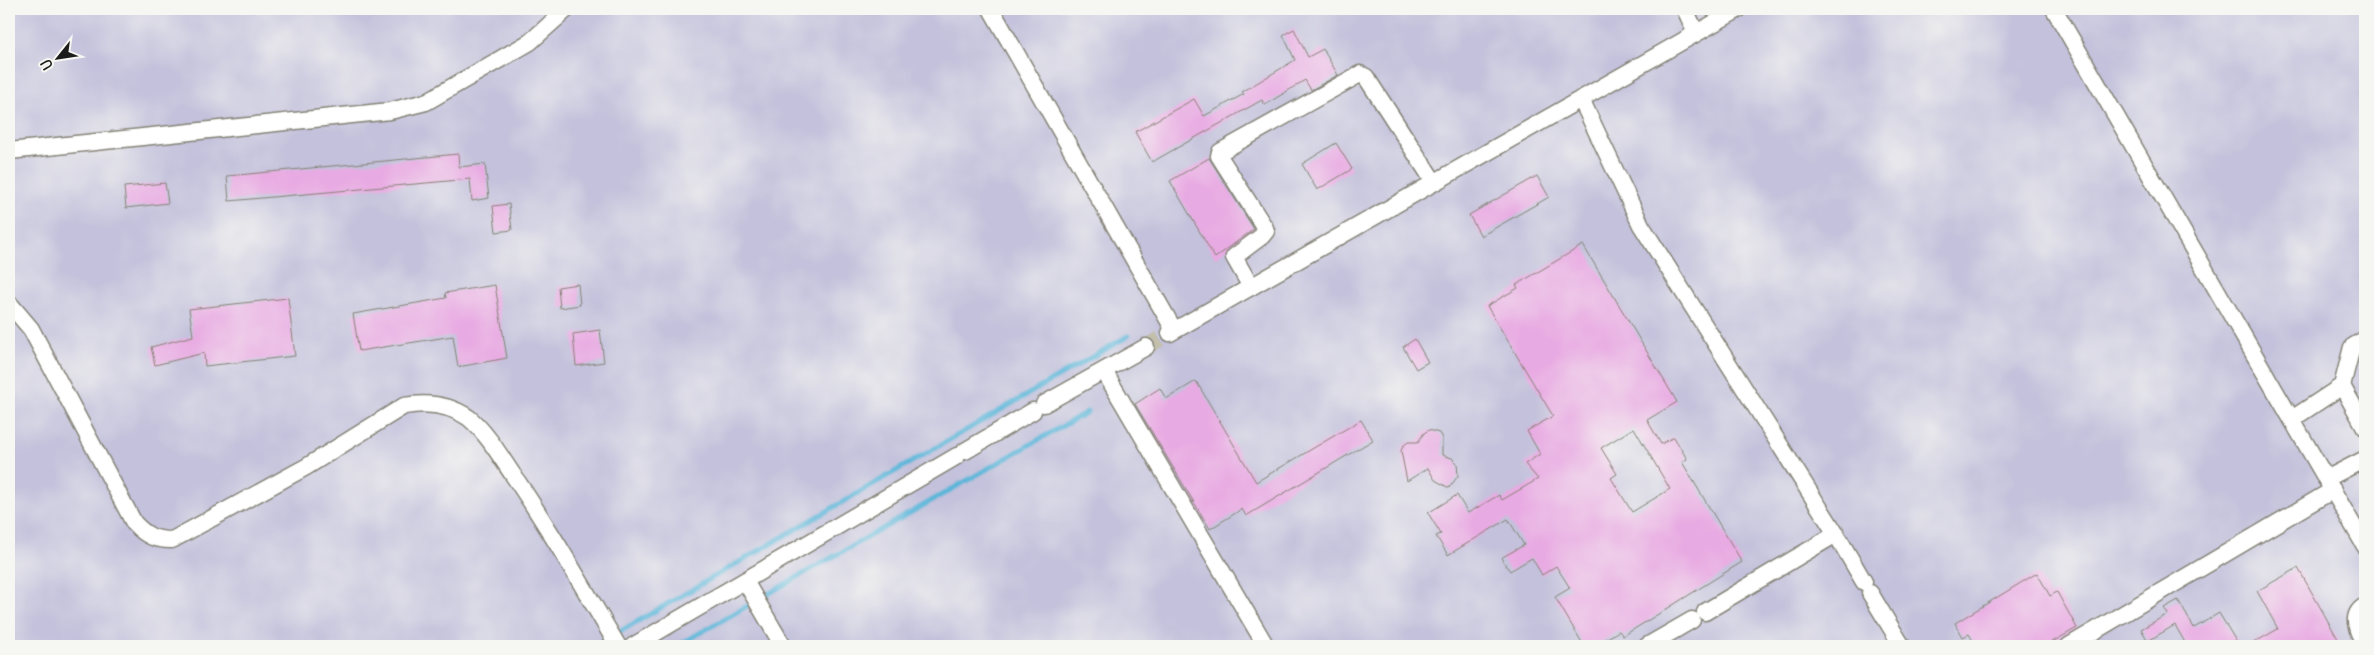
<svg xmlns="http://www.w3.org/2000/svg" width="2374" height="655" viewBox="0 0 2374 655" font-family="Delius,sans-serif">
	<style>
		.industrial { fill: #c3c1db }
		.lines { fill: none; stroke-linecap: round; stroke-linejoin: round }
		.stream { stroke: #5cb6d9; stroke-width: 5 }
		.building { fill: #e8aae2; fill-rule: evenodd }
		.minor-tunnel { stroke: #c2bfab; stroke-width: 16; stroke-dasharray: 16 8; stroke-linecap: butt }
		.minor-casing { stroke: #848276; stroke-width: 19 }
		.minor { stroke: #fff; stroke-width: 16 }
	</style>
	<rect width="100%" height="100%" fill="#f6f6f2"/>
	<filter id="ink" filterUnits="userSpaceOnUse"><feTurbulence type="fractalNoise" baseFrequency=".02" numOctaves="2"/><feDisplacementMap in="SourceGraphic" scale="10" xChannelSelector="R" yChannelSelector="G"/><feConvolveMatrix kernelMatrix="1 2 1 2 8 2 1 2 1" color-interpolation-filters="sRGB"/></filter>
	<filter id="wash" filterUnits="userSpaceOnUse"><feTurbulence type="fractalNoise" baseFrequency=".0096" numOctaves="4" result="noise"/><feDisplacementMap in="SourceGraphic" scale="20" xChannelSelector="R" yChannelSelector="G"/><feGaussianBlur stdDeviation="1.12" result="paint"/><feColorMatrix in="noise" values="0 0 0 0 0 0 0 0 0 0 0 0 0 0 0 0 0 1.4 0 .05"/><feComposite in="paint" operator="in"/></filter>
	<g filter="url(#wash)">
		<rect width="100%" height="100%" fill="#ece8cf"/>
		<rect class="industrial" x="9" y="9" width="2356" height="637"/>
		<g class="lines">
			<g class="stream">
				<path d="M595,646L1128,336"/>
				<path d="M677,646L1087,412"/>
			</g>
		</g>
		<g id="blocks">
			<g class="building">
				<path d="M1294,29L1308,57L1323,49L1338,75L1311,90L1305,80L1265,105L1262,100L1152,162L1135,132L1194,99L1204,116L1244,94L1242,92L1295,60L1283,35Z"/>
				<path d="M1336,143L1352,169L1317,190L1302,164Z"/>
				<path d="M458,154L459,167L485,164L489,198L472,201L470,179L229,201L227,176Z"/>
				<path d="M1209,158L1254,229L1215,258L1170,181Z"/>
				<path d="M1537,176L1549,197L1481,236L1469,215Z"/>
				<path d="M165,183L168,203L126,208L124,187Z"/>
				<path d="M509,204L512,230L496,232L493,206Z"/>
				<path d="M1583,245L1677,402L1647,420L1661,444L1674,437L1687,459L1682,462L1742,562L1623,636L1619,631L1594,646H1584L1555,597L1570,588L1556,566L1542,575L1532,558L1510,571L1501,558L1524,545L1508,519L1448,555L1436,536L1441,534L1428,513L1457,495L1468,513L1499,495L1502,500L1538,479L1525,464L1540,454L1527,431L1553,416L1487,306L1518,288L1516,285ZM1634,428L1670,489L1632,512L1611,478L1617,474L1601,448Z"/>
				<path d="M578,284L580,305L560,308L558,287Z"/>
				<path d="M495,285L507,358L458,367L453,336L359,351L353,314L446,298L445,293Z"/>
				<path d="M288,298L295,356L205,366L204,353L155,365L151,347L193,336L189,309Z"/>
				<path d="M600,330L604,362L576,366L573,334Z"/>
				<path d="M1415,339L1428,362L1416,369L1403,347Z"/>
				<path d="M1196,381L1256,482L1361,420L1373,440L1246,516L1242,509L1210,529L1135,404L1160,388L1166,399Z"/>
				<path d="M1429,430L1439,433L1442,438V455L1452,458L1457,463L1458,476L1449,488L1435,480L1428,468L1407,481L1401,451L1403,446L1408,442H1418L1424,433Z"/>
				<path d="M2298,568L2342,646H2248L2278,629L2257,591Z"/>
				<path d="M2037,573L2050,596L2057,592L2077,628L2045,646H1976L1969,634L1963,637L1955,623Z"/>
				<path d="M2178,600L2194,628L2219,613L2239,646H2187L2175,625L2148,641L2141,629L2168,614L2164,608Z"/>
			</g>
		</g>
	</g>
	<g filter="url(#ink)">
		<use href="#blocks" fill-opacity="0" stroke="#848276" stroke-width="1"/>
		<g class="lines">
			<path class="minor-tunnel" d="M1146,347L1170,333"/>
			<defs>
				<g id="minor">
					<path d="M991,9L1174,330"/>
					<path d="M1685,9L1696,33"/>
					<path d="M2054,9L2365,546"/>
					<path d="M1581,99L1641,225L1836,534"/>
					<path d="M9,151L390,111L426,102L530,42L567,9"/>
					<path d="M1251,287L1234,257L1262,236L1266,231L1265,228L1219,156L1220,152L1360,74L1366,77L1434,182"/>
					<path d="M9,303L31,329L134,523C146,536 155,540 172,540L306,467L404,406C427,402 449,404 469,418C487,433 500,456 513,475C551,530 584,589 618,646"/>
					<path d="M1170,333L1739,9"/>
					<path d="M1104,371L1266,646"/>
					<path d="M2342,386L2365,427"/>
					<path d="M1044,404L1146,347"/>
					<path d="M2292,419L2342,386L2352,347L2365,339"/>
					<path d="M965,451L1033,411"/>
					<path d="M2326,479L2365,459"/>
					<path d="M745,581L783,646"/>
					<path d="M1870,593L1902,646"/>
					<path d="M1705,612L1836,534L1864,582"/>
					<path d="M633,646L957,456"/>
					<path d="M1647,646L1692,620"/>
					<path d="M2069,646L2333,490"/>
					<path d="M2365,646C2359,633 2348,616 2365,606"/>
				</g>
			</defs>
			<use href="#minor" class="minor-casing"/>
			<use href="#minor" class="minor"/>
		</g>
	</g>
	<rect width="2374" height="655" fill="none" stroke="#f6f6f2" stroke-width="30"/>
	<g transform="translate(58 58) rotate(240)" stroke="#f6f6f2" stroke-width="4" paint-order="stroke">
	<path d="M0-4L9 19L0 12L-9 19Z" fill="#1c1c1c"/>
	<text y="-8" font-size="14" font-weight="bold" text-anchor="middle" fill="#1c1c1c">U</text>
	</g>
</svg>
